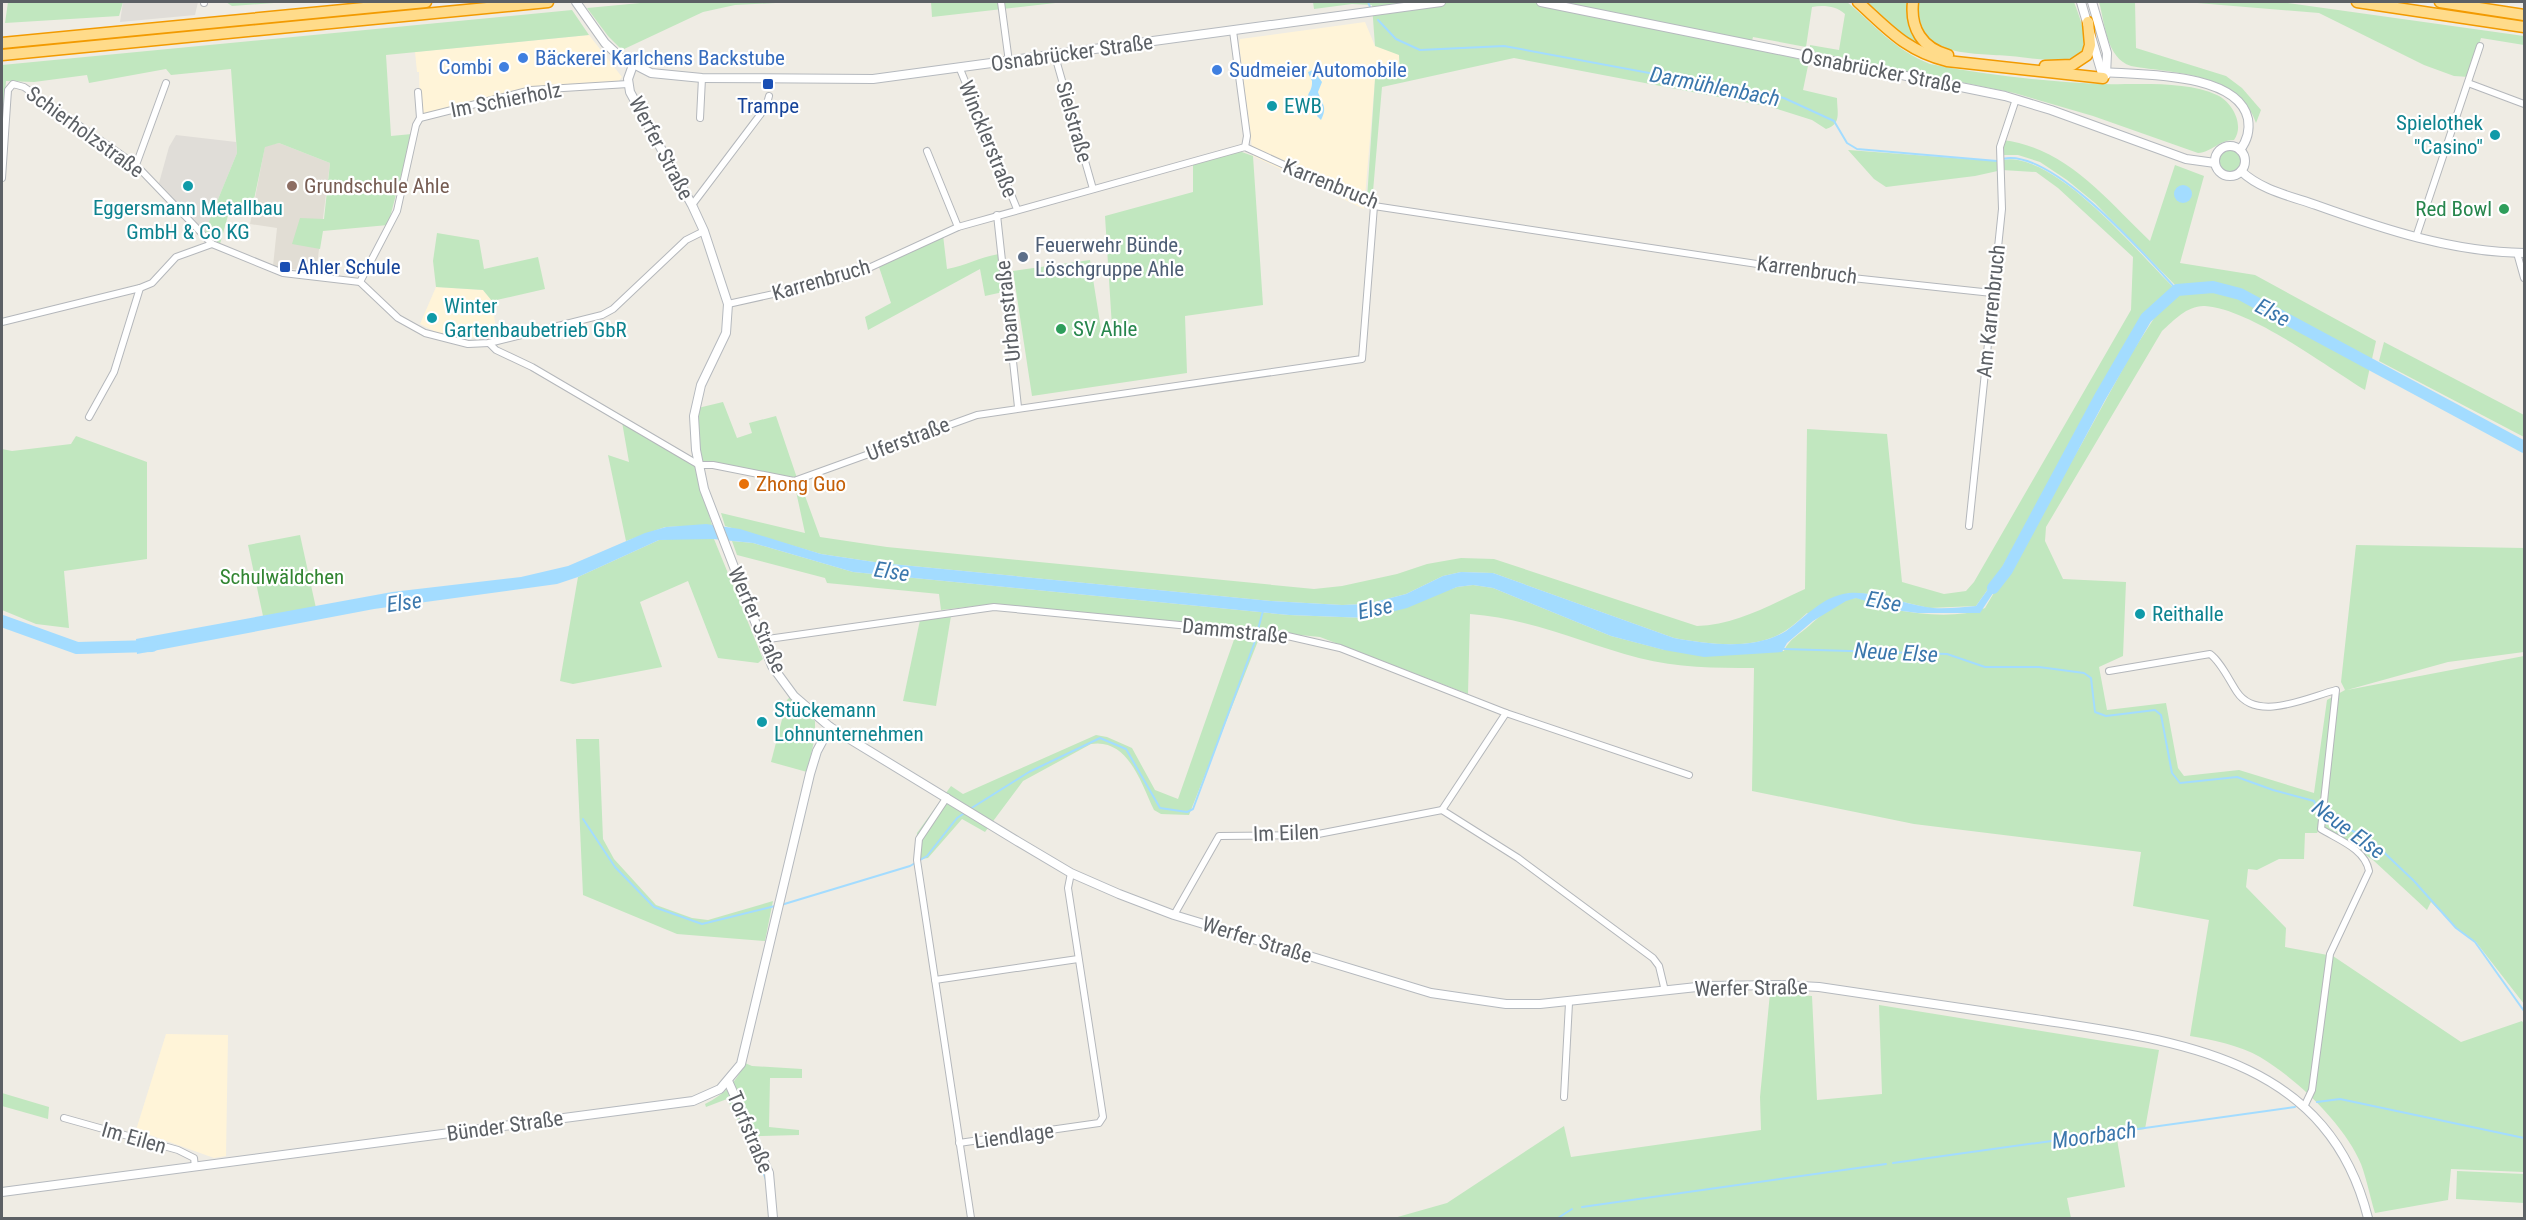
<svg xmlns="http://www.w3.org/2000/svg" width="2526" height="1220" viewBox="0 0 2526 1220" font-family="'Roboto Condensed',sans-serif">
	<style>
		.commercial { fill: #fff4d8 }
		.industrial { fill: #e0ddd8 }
		.education { fill: #e1ddd4 }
		.green { fill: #c1e7bf }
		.water { fill: #a3dcff }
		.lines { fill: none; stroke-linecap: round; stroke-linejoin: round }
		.stream { stroke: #a3dcff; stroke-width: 2 }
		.river { stroke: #a3dcff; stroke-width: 12 }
		.street-casing { stroke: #b4b7bb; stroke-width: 8 }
		.secondary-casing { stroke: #b5b9be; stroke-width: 10 }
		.highway-casing { stroke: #f29a00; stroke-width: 13 }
		.street { stroke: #fff; stroke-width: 6 }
		.secondary { stroke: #fff; stroke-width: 8 }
		.highway { stroke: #ffdb8a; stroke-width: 10 }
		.shop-dot { fill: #3f7fe0; stroke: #fff; stroke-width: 2 }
		.transit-dot { fill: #1a4fb4; stroke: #fff; stroke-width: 2 }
		.culture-dot { fill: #0f9aa8; stroke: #fff; stroke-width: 2 }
		.education-dot { fill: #8d6e63; stroke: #fff; stroke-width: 2 }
		.leisure-dot { fill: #2e9e5b; stroke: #fff; stroke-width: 2 }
		.service-dot { fill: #5c6f8a; stroke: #fff; stroke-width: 2 }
		.food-dot { fill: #e8710a; stroke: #fff; stroke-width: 2 }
		.labels { text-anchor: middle; stroke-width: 4.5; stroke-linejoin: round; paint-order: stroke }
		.street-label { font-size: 21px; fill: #5c6065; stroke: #fff }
		.shop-label { font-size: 21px; fill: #366cbe; stroke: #fff; text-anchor: start }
		.transit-label { font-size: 21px; fill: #164399; stroke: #fff }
		.culture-label { font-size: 21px; fill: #0d838f; stroke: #fff; text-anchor: start }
		.education-label { font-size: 21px; fill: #785e54; stroke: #fff; text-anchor: start }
		.leisure-label { font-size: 21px; fill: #27864d; stroke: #fff; text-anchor: end }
		.service-label { font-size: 21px; fill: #4e5e75; stroke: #fff; text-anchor: start }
		.food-label { font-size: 21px; fill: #c56008; stroke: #fff; text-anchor: start }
		.park-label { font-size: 21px; fill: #328532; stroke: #fff }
		.water-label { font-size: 22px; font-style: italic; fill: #3b77ac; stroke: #fff }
	</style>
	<rect width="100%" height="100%" fill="#efece4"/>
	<g class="commercial">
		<path d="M1365,22L1375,46L1399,54L1400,74L1375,79L1364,209L1253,156L1239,44L1240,39Z"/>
		<path d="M589,35L622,77L618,82L510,93L423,114L420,112L419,72H417L415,52Z"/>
		<path d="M436,287L483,290L492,301L497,336L482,339L438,333L420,324Z"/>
		<path d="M166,1034L228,1035L226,1156L214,1158L136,1130Z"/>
	</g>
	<g class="industrial">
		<path d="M123,2H198L195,15L120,22Z"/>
		<path d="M176,135L236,142L237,153L205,231L159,183L169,147Z"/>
	</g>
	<path class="education" d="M279,143L330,163L316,273L273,266L277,228L250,224L265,146Z"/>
	<g class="green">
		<path d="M8,2H123L119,16L5,23Z"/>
		<path d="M226,2H287L232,6Z"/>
		<path d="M651,2H794L735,5L703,12L622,50L608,36L587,8Z"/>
		<path d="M931,2H1064L932,17Z"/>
		<path d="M1313,2H1847C1876,26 1893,49 1930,64C1984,75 2043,81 2099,84C2134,85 2186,80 2217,95C2232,102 2245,125 2234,140C2219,140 2212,152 2198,153L2093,116L2014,93L1810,51V45L1839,50L1845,14C1836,6 1824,5 1812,7L1806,47L1753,37L1750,48L1809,61L1803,90L1837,98C1837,112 1842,124 1826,129L1812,120L1771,107L1514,58L1382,87L1372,203L1367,199L1375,79L1400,73L1399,55L1375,46L1372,5L1352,4L1314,9Z"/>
		<path d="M1862,2H1911L1923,47L1913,46Z"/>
		<path d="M1919,2H2074C2080,19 2090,39 2079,56C2058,64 2032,58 2010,56C1976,53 1905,57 1919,2Z"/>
		<path d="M2099,2H2135L2136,48L2226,76L2242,88L2261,110L2256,123C2239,72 2176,74 2131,66C2106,58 2105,23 2099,2Z"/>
		<path d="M2185,2H2281L2524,36V45L2481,38L2469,77L2454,76L2424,65L2319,13Z"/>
		<path d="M572,10L589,35L386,55L391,136L412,134L388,225L323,231L320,249L292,244L300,218L324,219L330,163L279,143L265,147L252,209L229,212L220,244L205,231L237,153L231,69L171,75L166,69L89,83L87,75L34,82L6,81L2,138V65Z"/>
		<path d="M2003,140C2067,148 2106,199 2150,241L2175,165L2204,176L2180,263L2255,275L2376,341L2372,359L2242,292L2207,283L2176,286L2095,203L2067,180L2040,162L2018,155H2002Z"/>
		<path d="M1848,150L1995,161C2003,160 2010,158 2018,160C2070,170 2136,250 2173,287L2142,316L1998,575L1976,606L1929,608L1869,594L1849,593L1809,615L1807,613C1800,619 1793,626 1785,631C1754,651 1708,644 1674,638L1493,573L1461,572L1443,576L1406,594L1367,604L1342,605L1271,601L881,563L821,554L725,526L721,513L805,533L794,482H800L820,537L887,547L1314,589L1342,586L1397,574L1427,564L1461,558L1494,559L1697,626C1736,625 1770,605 1805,589L1807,429L1887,434L1902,582L1944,594L1966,591L1974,582L2131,310L2133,257L2058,188L2036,172L2002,170L1975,176L1886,187L1874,179Z"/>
		<circle cx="2230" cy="161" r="11"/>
		<path d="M1239,151L1253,156L1263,305L1185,316L1187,373L1032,396L1013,271L1090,260L1101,329L1112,327L1105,216L1193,192V164Z"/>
		<path d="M437,233L479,240L484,269L538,257L545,289L492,301L483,290L436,287L433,261Z"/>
		<path d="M943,235L947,269C966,266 979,257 999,254L1003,292L985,296L980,269L868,330L865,317L891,303L879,267Z"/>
		<path d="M2214,289L2237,297L2370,367L2365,390C2326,366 2250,309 2205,306C2188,305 2174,320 2162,331L2046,527L2045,541L2063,579L2126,582L2123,656L2099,667L2107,710L2166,703L2178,768L2184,776L2239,770L2314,793L2327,700L2345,690L2341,682L2356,545L2524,548V652L2448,662L2347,690L2524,656V1004L2476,942L2456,928L2431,902L2427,910L2373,860L2321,826L2317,833H2305L2304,859H2279L2257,870L2248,869L2246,887L2286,928L2285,947L2333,956L2461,1042L2522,1021L2524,1024V1172L2451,1169L2448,1200L2375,1213C2370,1197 2367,1180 2361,1164C2345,1125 2297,1079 2260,1057C2239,1045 2213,1040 2190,1036L2209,920L2133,906L2141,852L1914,824L1752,791L1754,668C1715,668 1678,668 1639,658C1582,643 1529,618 1470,614L1468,694L1320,637L994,604L941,610L939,594L827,583L825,578L737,555L732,541L753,543L853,572L1289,615L1367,618L1457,587L1473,585L1493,588L1611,636L1665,650L1784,651C1789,639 1800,634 1810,625C1820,616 1840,598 1857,598C1871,599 1884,608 1897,610C1923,615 1961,618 1985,608L2081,445L2131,354L2160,309L2180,294Z"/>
		<path d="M2384,342L2524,415V437L2379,361Z"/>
		<path d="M723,402L737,438L752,433L749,423L776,416L797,478L702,461L697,438L698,408Z"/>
		<path d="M622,422L695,466L712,525L665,527L626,541L608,455L629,462Z"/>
		<path d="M76,436L147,462V559L64,571L69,628L36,624L2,610V449L12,451L71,444Z"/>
		<path d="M300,535L316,608L263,616L248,545Z"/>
		<path d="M677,538L714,539L763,659L758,663L718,658L688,581L640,602L662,667L573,684L560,681L578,577L659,540Z"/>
		<path d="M951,616L936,706L903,701L920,620Z"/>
		<path d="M1236,634L1260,636L1189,815L1161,814L1154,810C1141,783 1128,738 1091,744L1023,781L985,832L962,819L928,858L915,860L917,833L951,786L963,794L1096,735L1107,737L1132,748L1155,790L1178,799Z"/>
		<path d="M791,696L815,721V737L807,772L771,762L787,700Z"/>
		<path d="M576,739H599L603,839L614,859L656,905L692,918L708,920L773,901L765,941L677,934L583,895Z"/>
		<path d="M1770,993L1812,996L1817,1100L1882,1094L1879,1005L2159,1050L2145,1129L2116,1133L2125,1187L2067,1198L2071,1218H1394L1447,1203L1564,1126L1571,1157L1761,1130L1760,1097Z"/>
		<path d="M745,1063L752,1066L802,1069V1078H770L769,1127L799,1130V1135L760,1136L748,1141L727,1099L706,1107L705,1104C725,1094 736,1082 745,1063Z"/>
		<path d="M2,1093L49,1107L48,1119L2,1106Z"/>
		<path d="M2457,1171L2524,1174V1203L2456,1199Z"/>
	</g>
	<g class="water">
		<path d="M1313,70L1322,82L1318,92C1322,104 1328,107 1321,120L1317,116L1319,108C1299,93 1313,96 1312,81C1311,78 1309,76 1308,72Z"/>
		<circle cx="2183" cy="194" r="9"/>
		<path d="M706,524L740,529L821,554L881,563L1271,601L1342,605L1367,604L1406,594L1443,576L1461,572L1493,573L1674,638C1708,644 1754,651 1786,631C1806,617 1822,596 1849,593C1874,591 1901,603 1926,607C1941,610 1960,607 1976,606L1998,575L2003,578L1980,613H1918L1895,610L1856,598L1846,601L1813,621L1787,643L1782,652L1704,657L1664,650L1611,636L1493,588L1473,585L1457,587L1407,608L1367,618L1289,615L853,572L753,543L713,539L659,540L578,577L557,584L374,609L137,654L136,639L392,592L521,577L568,566L645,533L666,527Z"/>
	</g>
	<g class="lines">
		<g class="stream">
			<path d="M1368,2L1370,7"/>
			<path d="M1378,20L1396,39L1420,50L1504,46L1784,98L1834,121L1847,143L1857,149L1997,161C2044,138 2147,257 2177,290"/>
			<path d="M1784,649L1947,654L1985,667H2039L2084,673L2091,678L2095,712L2106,716L2155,710L2161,715L2172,773L2180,783L2237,777L2273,790L2314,801L2318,812L2373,842L2414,881L2456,928L2475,942L2524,1011"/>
			<path d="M970,809L1029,772L1100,738L1126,749L1160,808L1187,812L1193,809L1254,644L1263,611"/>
			<path d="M583,819L615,867L654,907L702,924L775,906"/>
			<path d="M781,905L910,866L927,856L957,818L966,812"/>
			<path d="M2317,1102L2340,1099L2524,1138"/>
			<path d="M760,1163L766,1180"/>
			<path d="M1893,1163L2295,1107"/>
			<path d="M1582,1207L1886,1164"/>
			<path d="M1558,1218L1572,1209"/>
		</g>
		<g class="river">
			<path d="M1993,588L2007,570L2100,397L2146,318L2177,290L2213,287L2240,294L2524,447"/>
			<path d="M2,621L77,648L152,646"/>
		</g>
		<defs>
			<g id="street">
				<path d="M204,2V3"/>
				<path d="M1001,2L1009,62"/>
				<path d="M1233,31L1247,136L1245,147"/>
				<path d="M1055,56L1093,189"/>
				<path d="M960,69L1017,209"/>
				<path d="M2468,83L2524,104"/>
				<path d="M418,92L420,118"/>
				<path d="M700,118L702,78"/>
				<path d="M927,151L958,227"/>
				<path d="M136,165L166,83"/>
				<path d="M2,178L8,90L13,84L24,87L136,165L212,244L283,273L360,282L398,318L425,333L468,344L489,343L602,315L613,309L686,240L704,231"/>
				<path d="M692,205L766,107L769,96"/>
				<path d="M997,215L1018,407"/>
				<path d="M2416,237L2480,46"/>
				<path d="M2517,253L2524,278"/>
				<path d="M360,282L397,211L416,125L420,118L531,90L628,84"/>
				<path d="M728,304L832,281L860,272L958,227L1245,147L1374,206L1843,277L1992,293"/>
				<path d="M2,322L140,288L152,283L176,257L212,244"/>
				<path d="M489,343L496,350L532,367L699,465H713L794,481L977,415L1362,359L1374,206"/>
				<path d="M89,417L114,372L140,288"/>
				<path d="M1969,526L2002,209L2000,147L2016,99"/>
				<path d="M761,640L994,607L1283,635L1340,648L1506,713L1689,775"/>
				<path d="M2109,671L2210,654C2221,662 2229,680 2237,692C2257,722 2306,698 2336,690L2321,829C2339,840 2365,849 2369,871L2330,954L2312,1090L2304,1107"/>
				<path d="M947,797L919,839L917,860L971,1218"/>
				<path d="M1442,810L1506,713"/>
				<path d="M1174,915L1219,836L1313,835L1442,810L1518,858L1653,958L1659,966L1665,991"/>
				<path d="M935,980L1078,959"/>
				<path d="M1564,1097L1569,1003"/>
				<path d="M64,1118L178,1150L194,1158L195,1167"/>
				<path d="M959,1143L1099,1123L1103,1117L1068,888L1071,873"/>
			</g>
			<g id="secondary">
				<path d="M576,2L605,43L620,57L651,73L702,78L873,79L1441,2"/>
				<path d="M1541,2L2005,96L2051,110L2186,159L2215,163"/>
				<path d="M2081,2L2103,77"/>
				<path d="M2092,2L2107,53L2106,75"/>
				<path d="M633,65L628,79L630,92L692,205L704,231L728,304L726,333L701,385L694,416L696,450L704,489L772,666L794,696L830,727L1017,841L1071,873L1119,894L1174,915L1431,993L1506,1004H1540L1706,986L1782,985L1819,987C1891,997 1963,1008 2035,1019C2175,1041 2327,1055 2368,1218"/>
				<path d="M2102,72C2141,75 2238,72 2248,119C2250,131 2247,141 2240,150"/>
				<circle cx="2230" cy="161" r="15"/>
				<path d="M2241,171C2261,190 2290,196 2316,205C2383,229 2452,252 2524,253"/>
				<path d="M728,1081L769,1173L773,1218"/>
				<path d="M2,1192L693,1101L720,1089L741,1064L810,774L817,751L830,727"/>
			</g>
			<g id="highway">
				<path d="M1858,2C1888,29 1906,51 1947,61L2103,78"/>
				<path d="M1913,2C1910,28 1922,48 1948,55"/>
				<path d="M2357,2L2524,27"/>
				<path d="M2440,2L2524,15"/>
				<path d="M2,43L426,2"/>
				<path d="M2,55L548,2"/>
				<path d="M2045,66L2072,65L2087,55L2090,45L2088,22"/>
			</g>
		</defs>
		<use href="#street" class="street-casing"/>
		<use href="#secondary" class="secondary-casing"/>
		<use href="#highway" class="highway-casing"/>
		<use href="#street" class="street"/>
		<use href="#secondary" class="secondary"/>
		<use href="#highway" class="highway"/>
	</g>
	<g class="shop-dot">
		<circle cx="523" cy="58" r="6"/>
		<circle cx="504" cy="67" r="6"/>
		<circle cx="1217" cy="70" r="6"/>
	</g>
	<g class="transit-dot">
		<rect x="762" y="78" width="12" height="12" rx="3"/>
		<rect x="279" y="261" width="12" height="12" rx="3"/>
	</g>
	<g class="culture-dot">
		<circle cx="1272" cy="106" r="6"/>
		<circle cx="2495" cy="135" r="6"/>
		<circle cx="188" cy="186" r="6"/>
		<circle cx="432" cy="318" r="6"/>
		<circle cx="2140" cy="614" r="6"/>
		<circle cx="762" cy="722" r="6"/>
	</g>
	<circle class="education-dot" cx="292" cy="186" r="6"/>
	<g class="leisure-dot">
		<circle cx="2504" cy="209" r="6"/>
		<circle cx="1061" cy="329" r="6"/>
	</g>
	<circle class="service-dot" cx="1023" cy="257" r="6"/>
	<circle class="food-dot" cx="744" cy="484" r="6"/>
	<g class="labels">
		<g class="street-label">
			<text transform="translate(1072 53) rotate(-8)" y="7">Osnabrücker Straße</text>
			<text transform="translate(1881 71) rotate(11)" y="7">Osnabrücker Straße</text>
			<text transform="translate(506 100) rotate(-11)" y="7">Im Schierholz</text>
			<text transform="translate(1074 122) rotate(74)" y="7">Sielstraße</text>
			<text transform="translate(85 132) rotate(36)" y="7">Schierholzstraße</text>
			<text transform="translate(988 139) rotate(68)" y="7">Wincklerstraße</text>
			<text transform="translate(661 148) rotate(62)" y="7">Werfer Straße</text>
			<text transform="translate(1331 184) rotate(22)" y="7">Karrenbruch</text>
			<text transform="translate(1807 270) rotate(8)" y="7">Karrenbruch</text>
			<text transform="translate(821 280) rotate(-16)" y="7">Karrenbruch</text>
			<text transform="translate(1008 311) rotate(-96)" y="7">Urbanstraße</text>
			<text transform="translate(1991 311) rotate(-84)" y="7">Am Karrenbruch</text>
			<text transform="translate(908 439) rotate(-21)" y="7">Uferstraße</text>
			<text transform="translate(757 620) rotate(66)" y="7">Werfer Straße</text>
			<text transform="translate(1235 631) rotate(6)" y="7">Dammstraße</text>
			<text transform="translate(1286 833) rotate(-2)" y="7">Im Eilen</text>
			<text transform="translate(1257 940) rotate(17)" y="7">Werfer Straße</text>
			<text transform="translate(1751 988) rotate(-1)" y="7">Werfer Straße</text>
			<text transform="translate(505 1126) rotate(-8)" y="7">Bünder Straße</text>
			<text transform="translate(750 1132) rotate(67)" y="7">Torfstraße</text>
			<text transform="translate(1014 1136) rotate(-8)" y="7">Liendlage</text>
			<text transform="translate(134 1138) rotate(16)" y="7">Im Eilen</text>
		</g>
		<g class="shop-label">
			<text x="535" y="65">Bäckerei Karlchens Backstube</text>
			<text x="492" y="74" text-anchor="end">Combi</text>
			<text x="1229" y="77">Sudmeier Automobile</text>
		</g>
		<g class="transit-label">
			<text x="768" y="113">Trampe</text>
			<text x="297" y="274" text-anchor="start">Ahler Schule</text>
		</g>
		<g class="culture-label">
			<text x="1284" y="113">EWB</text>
			<text x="2483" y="130" text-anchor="end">Spielothek<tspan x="2483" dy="24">"Casino"</tspan></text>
			<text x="188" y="215" text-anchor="middle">Eggersmann Metallbau<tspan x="188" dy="24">GmbH &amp; Co KG</tspan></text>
			<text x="444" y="313">Winter<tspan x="444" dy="24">Gartenbaubetrieb GbR</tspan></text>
			<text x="2152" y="621">Reithalle</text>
			<text x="774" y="717">Stückemann<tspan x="774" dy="24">Lohnunternehmen</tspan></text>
		</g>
		<g class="education-label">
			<text x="304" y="193">Grundschule Ahle</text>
		</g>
		<g class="leisure-label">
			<text x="2492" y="216">Red Bowl</text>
			<text x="1073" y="336" text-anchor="start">SV Ahle</text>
		</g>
		<g class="service-label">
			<text x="1035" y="252">Feuerwehr Bünde,<tspan x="1035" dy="24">Löschgruppe Ahle</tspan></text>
		</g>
		<g class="food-label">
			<text x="756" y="491">Zhong Guo</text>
		</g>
		<g class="park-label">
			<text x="282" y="584">Schulwäldchen</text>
		</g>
		<g class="water-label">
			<text transform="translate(1715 86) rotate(11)" y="8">Darmühlenbach</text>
			<text transform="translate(2273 312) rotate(28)" y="8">Else</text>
			<text transform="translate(892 571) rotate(9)" y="8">Else</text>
			<text transform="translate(1884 601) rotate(10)" y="8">Else</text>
			<text transform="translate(404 602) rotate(-8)" y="8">Else</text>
			<text transform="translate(1375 608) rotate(-12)" y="8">Else</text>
			<text transform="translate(1896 652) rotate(3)" y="8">Neue Else</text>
			<text transform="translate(2349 829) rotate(36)" y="8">Neue Else</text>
			<text transform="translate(2094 1135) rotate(-8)" y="8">Moorbach</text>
		</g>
	</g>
	<rect width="2526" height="1220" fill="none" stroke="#5c6065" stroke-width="6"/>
</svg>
